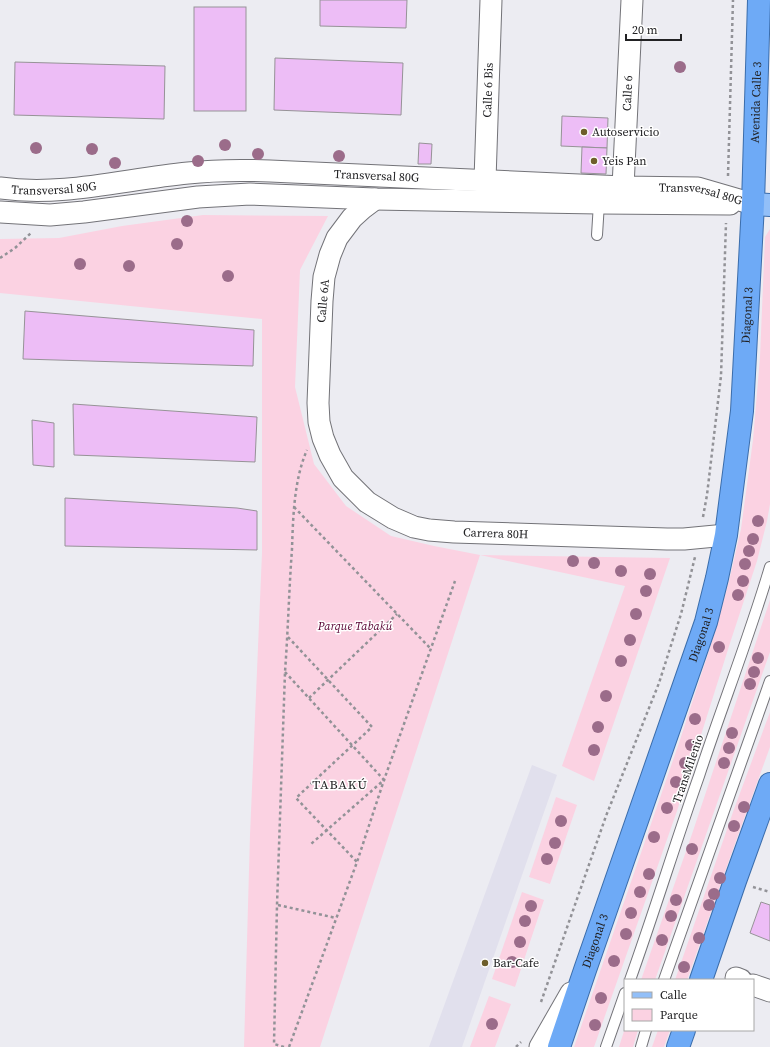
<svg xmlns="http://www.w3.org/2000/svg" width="770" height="1047" viewBox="0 0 770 1047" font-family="'Source Serif 4',serif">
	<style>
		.built { fill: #e1e0ed }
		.green { fill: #fbd2e2 }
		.building { fill: #edbdf6; stroke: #969397 }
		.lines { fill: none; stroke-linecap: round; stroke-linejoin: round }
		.service-casing { stroke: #737378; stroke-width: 12 }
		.minor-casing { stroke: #737378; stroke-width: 23 }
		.primary-casing { stroke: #3b6dab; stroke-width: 24 }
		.trunk-casing { stroke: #3b6dab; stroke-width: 24 }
		.path { stroke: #929297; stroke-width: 2.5; stroke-dasharray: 3 3; stroke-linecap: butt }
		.service { stroke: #fff; stroke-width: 10 }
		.minor { stroke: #fff; stroke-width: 21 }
		.primary { stroke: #92bff8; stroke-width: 22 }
		.trunk { stroke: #6eaaf6; stroke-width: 22 }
		.tree { fill: #9b6c8a }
		.poi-dot { fill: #6e5e2b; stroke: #fff; stroke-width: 1.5 }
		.labels { text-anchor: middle; stroke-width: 3; stroke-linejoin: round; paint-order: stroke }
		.street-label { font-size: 12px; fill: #222224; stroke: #fff }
		.poi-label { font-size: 12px; fill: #222224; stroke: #fff; text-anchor: start }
		.park-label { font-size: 12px; font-style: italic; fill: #590434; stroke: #fff }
		.neighbourhood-label { font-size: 13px; letter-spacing: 1px; fill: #222224; stroke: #fff }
	</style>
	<rect width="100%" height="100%" fill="#ececf2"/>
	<path class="built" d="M532,765L557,775L462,1047H429Z"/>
	<g class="green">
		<path d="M203,215L328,216L300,270L295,387L314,464L346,506L391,536L434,546L480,555L670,558L594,781L562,766L625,586L480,555L320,1047H244L250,835L262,553V319L0,293V239L59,238L122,226Z"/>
		<path d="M770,229V504L767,521L757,561L731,640L677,811L594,1047H574L680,740L715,632L730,577L741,529L753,440L760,357L765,237Z"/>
		<path d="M770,600V652L655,980H641L692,834Z"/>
		<path d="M770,712V747L732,852L687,980H675L733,812Z"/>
		<path d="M556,797L577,805L550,884L529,877Z"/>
		<path d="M522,892L544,900L515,987L492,979Z"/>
		<path d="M489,996L511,1004L495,1047H470Z"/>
		<path d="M625,1028V1030H638L633,1047H619Z"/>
		<path d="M658,1030H670L664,1047H652Z"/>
	</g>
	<g class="building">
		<path d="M320,0H407L406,28L320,26Z"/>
		<rect x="194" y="7" width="52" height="104"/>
		<path d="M275,58L403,63L401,115L274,110Z"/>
		<path d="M15,62L165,66L164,119L14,115Z"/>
		<path d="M562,116L608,118L607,148L561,146Z"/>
		<path d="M419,143L432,144L431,164H418Z"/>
		<path d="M582,147L607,148L606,174L581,173Z"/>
		<path d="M25,311L254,330L253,366L23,359Z"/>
		<path d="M73,404L257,417L255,462L74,455Z"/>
		<path d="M32,420L54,423V467L33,465Z"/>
		<path d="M65,498L237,508L257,511V550L65,546Z"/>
		<path d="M761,902L770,905V941L750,933Z"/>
	</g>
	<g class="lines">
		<defs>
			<g id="service">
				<path d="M597,235L599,203"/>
				<path d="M630,980C654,913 675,844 699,776C722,706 749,638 770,567"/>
				<path d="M664,980L770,681"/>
				<path d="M606,1047L625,993"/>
				<path d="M641,1047L646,1030"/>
			</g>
			<g id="minor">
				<path id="s1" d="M485,180L491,0"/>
				<path id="s2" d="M623,187L632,0"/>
				<path id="s3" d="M0,188C63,197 125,179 188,173C215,170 242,170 270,171L623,187L698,188L753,204"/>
				<path id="s4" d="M375,199L363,208L352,218L337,238L330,255L324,277L322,301L318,403L319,422L323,438L330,455L343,478L367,502L393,518L414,527L429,530L454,532L667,539H684L726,535"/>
				<path d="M0,212L50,215L84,212L198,197L250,194L375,199L599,203L730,204"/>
				<path d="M736,978L741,980"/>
				<path d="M753,985L770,991"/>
				<path d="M540,1047L571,993"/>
			</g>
			<path id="primary" d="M753,204L770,205"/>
			<g id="trunk">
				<path d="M701,980L735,881L770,784"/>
				<path id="s5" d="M559,1047L585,970L706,622L717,578L726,535L742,411L753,204L759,0"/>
				<path d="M678,1047L684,1030"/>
			</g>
		</defs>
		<use href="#service" class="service-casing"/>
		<use href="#minor" class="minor-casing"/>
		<use href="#primary" class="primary-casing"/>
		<use href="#trunk" class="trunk-casing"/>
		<g class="path">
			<path d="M728,176L733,0"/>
			<path d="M0,258L15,248L31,233"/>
			<path d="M294,507L431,649"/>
			<path d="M703,517L707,495L721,376L726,223"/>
			<path d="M288,637L372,727L296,798L357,862"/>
			<path d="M285,672L384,780L311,844"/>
			<path d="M309,698L397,614"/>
			<path d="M753,887L770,892"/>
			<path d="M278,905L336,918"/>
			<path d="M541,1002L606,816L659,683L681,614L695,557"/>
			<path d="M284,1047L274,1044L277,905L285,672C288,631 289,590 292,549C293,518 294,479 307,450"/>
			<path d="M289,1047L357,862L384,780L455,581"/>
			<path d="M516,1047L521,1042"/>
		</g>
		<use href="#service" class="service"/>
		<use href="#minor" class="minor"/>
		<use href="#primary" class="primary"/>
		<use href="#trunk" class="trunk"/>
	</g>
	<g class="tree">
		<circle cx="680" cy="67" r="6"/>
		<circle cx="225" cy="145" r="6"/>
		<circle cx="36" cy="148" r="6"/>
		<circle cx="92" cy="149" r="6"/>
		<circle cx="258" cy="154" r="6"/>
		<circle cx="339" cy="156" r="6"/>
		<circle cx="198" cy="161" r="6"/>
		<circle cx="115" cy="163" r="6"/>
		<circle cx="187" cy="221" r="6"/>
		<circle cx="177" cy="244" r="6"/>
		<circle cx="80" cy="264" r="6"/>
		<circle cx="129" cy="266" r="6"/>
		<circle cx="228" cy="276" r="6"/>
		<circle cx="758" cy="521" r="6"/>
		<circle cx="753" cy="539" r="6"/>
		<circle cx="749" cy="551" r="6"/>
		<circle cx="573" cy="561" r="6"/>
		<circle cx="594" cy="563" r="6"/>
		<circle cx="745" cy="564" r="6"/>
		<circle cx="621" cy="571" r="6"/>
		<circle cx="650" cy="574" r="6"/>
		<circle cx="743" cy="581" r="6"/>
		<circle cx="646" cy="591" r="6"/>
		<circle cx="738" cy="595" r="6"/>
		<circle cx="636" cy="614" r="6"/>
		<circle cx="630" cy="640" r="6"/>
		<circle cx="719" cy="647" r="6"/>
		<circle cx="758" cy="658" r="6"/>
		<circle cx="621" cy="661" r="6"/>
		<circle cx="754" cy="672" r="6"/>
		<circle cx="750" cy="684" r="6"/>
		<circle cx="606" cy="696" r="6"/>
		<circle cx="695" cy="719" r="6"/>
		<circle cx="598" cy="727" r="6"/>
		<circle cx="732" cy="733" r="6"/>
		<circle cx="691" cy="745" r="6"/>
		<circle cx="729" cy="748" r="6"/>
		<circle cx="594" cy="750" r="6"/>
		<circle cx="685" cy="763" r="6"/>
		<circle cx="724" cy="763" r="6"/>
		<circle cx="676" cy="782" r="6"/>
		<circle cx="744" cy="807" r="6"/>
		<circle cx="667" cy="808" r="6"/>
		<circle cx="561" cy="821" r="6"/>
		<circle cx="734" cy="826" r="6"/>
		<circle cx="654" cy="837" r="6"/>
		<circle cx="555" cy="843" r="6"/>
		<circle cx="692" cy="849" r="6"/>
		<circle cx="547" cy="859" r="6"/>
		<circle cx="649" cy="874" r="6"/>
		<circle cx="720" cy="878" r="6"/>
		<circle cx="640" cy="892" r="6"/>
		<circle cx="714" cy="894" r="6"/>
		<circle cx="676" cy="900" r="6"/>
		<circle cx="709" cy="905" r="6"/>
		<circle cx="531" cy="906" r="6"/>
		<circle cx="631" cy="913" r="6"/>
		<circle cx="671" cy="916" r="6"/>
		<circle cx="525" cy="921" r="6"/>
		<circle cx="626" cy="934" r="6"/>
		<circle cx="699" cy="938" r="6"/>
		<circle cx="662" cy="940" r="6"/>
		<circle cx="520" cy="942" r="6"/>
		<circle cx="614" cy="961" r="6"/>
		<circle cx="512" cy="962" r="6"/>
		<circle cx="684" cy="967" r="6"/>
		<circle cx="601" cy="998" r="6"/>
		<circle cx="492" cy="1024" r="6"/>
		<circle cx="595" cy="1025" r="6"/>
	</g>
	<g class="poi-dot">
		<circle cx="584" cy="132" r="4"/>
		<circle cx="594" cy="161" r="4"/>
		<circle cx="485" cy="963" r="4"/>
	</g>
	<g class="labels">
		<g class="street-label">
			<text dy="4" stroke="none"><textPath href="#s1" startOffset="90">Calle 6 Bis</textPath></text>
			<text dy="4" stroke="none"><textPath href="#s2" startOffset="94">Calle 6</textPath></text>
			<text dy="4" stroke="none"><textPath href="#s5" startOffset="973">Avenida Calle 3</textPath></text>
			<text dy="4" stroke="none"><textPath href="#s3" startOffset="378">Transversal 80G</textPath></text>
			<text dy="4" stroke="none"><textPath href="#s3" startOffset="54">Transversal 80G</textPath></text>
			<text dy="4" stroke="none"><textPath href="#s3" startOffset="703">Transversal 80G</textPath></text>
			<text transform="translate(323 301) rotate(-85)" y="4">Calle 6A</text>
			<text dy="4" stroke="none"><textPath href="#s5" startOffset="760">Diagonal 3</textPath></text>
			<text dy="4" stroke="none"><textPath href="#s4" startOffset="472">Carrera 80H</textPath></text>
			<text dy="4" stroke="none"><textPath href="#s5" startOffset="436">Diagonal 3</textPath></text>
			<text transform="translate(688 769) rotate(-71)" y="4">TransMilenio</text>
			<text dy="4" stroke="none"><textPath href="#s5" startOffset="112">Diagonal 3</textPath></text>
		</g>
		<g class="poi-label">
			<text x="592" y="136">Autoservicio</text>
			<text x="602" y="165">Yeis Pan</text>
			<text x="493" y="967">Bar-Cafe</text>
		</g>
		<g class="park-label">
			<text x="355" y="630">Parque Tabakú</text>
		</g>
		<g class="neighbourhood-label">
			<text x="340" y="789">TABAKÚ</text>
		</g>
	</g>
	<rect x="624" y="979" width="130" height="52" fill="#ffffff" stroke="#a7a7a7"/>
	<rect x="632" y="992" width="20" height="6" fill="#92bff8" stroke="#a7a7a7"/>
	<text x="660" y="999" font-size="12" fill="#222224">Calle</text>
	<rect x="632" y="1009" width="20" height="12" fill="#fbd2e2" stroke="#a7a7a7"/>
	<text x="660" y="1019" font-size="12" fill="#222224">Parque</text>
	<path d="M626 34v6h55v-6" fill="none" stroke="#222224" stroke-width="2"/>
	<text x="632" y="34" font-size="12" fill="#222224" stroke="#ffffff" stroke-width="3" paint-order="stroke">20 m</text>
</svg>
